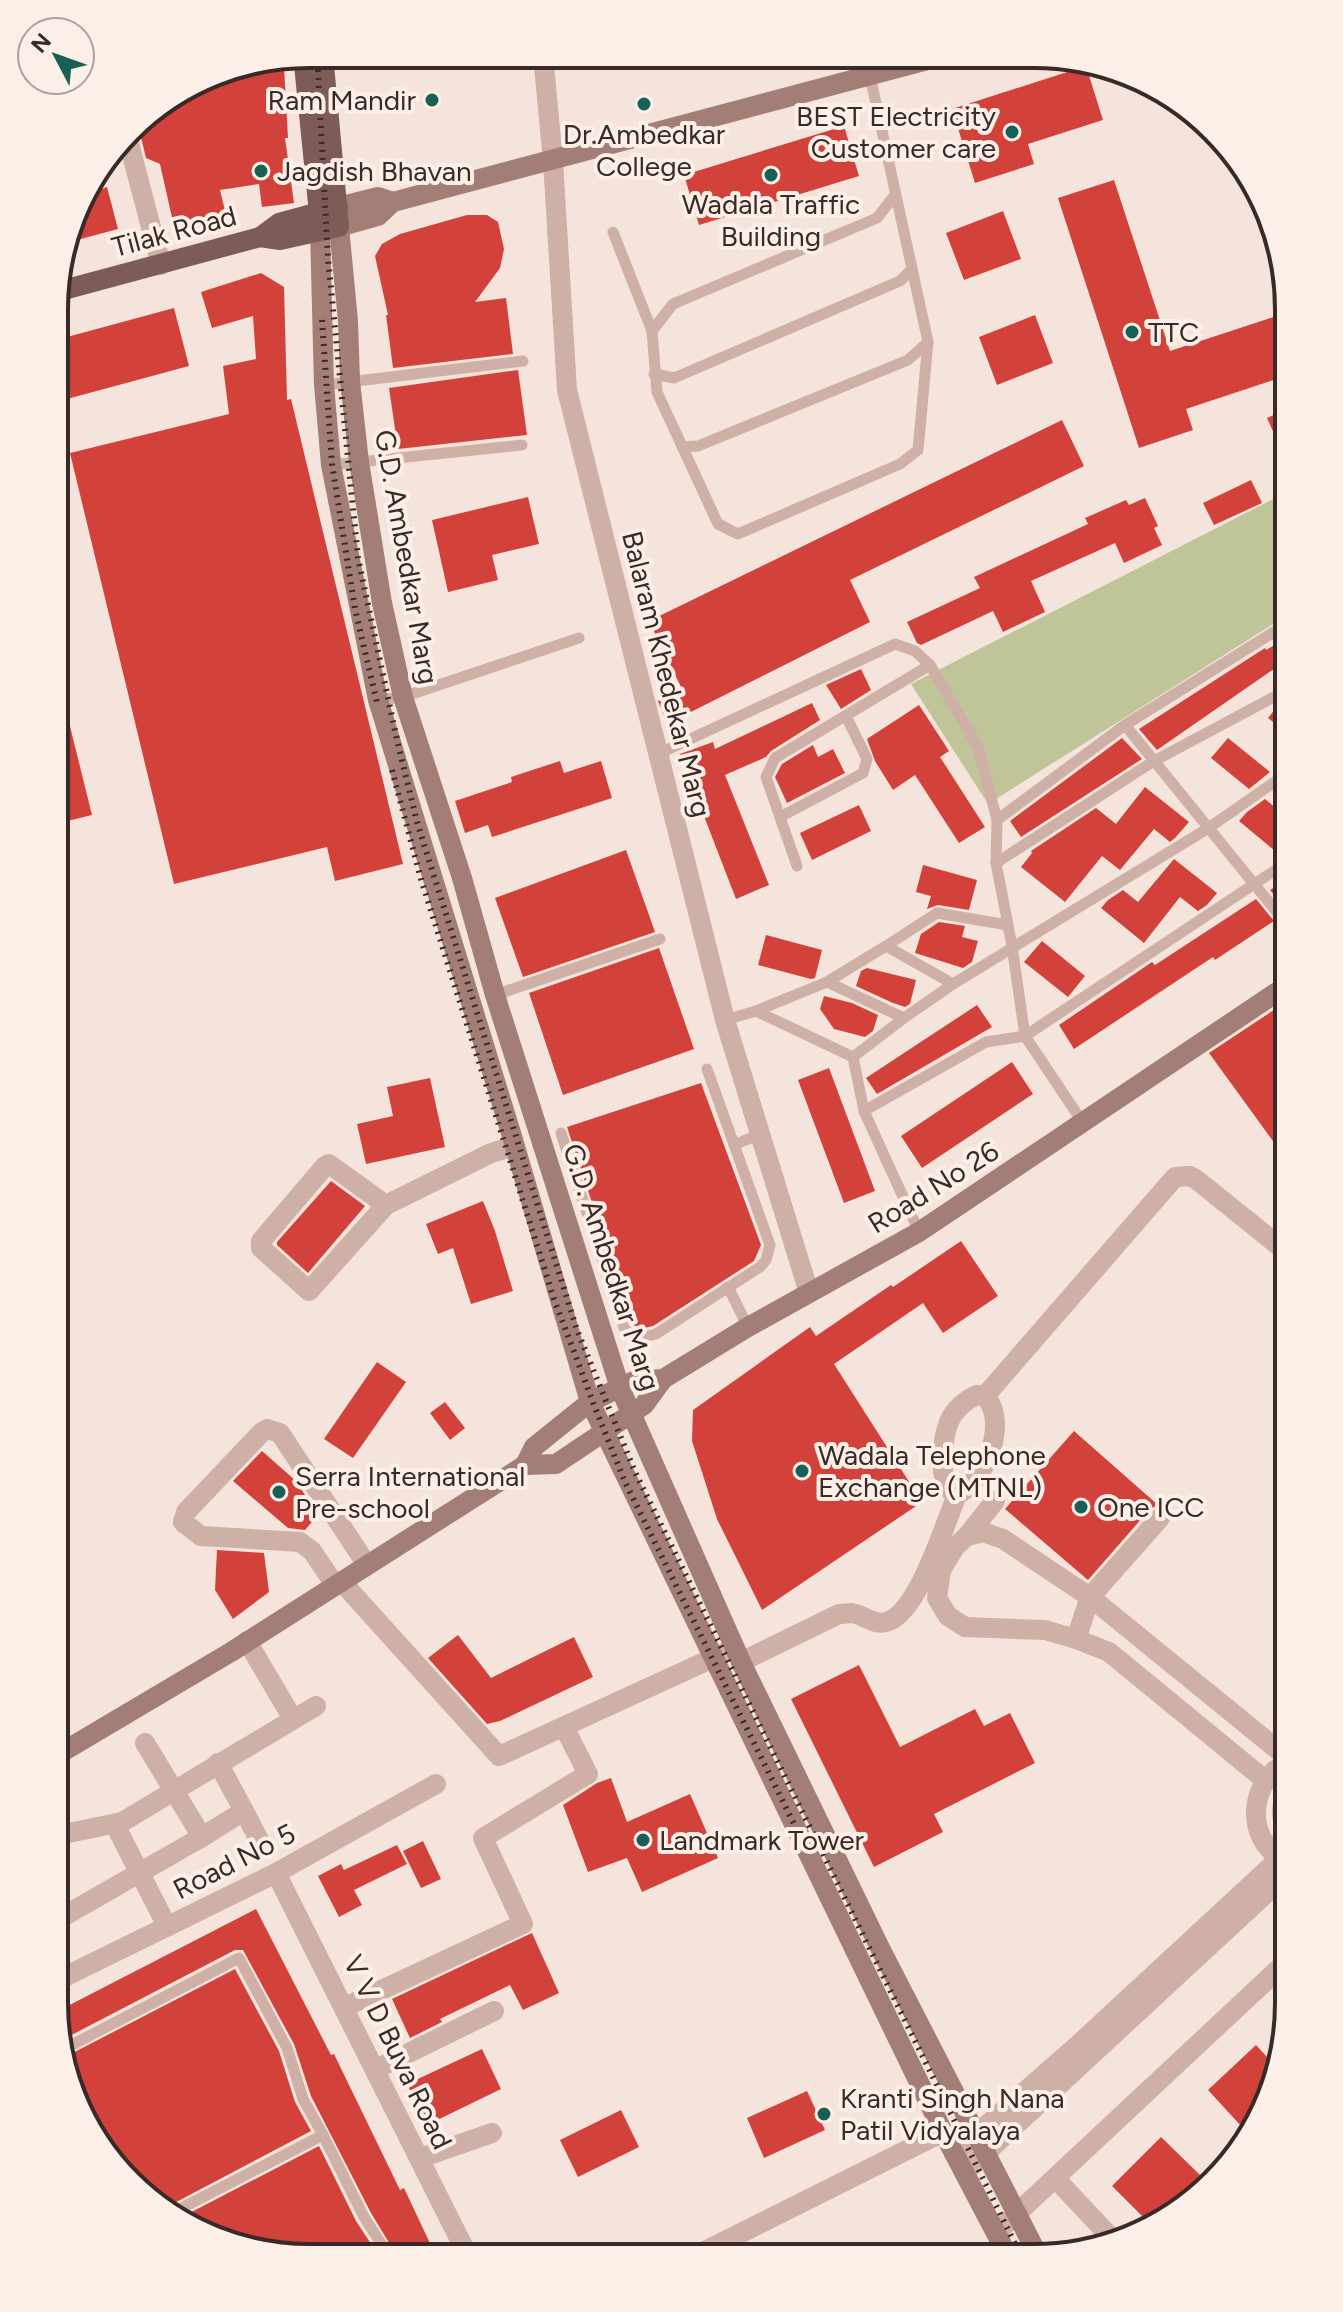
<svg xmlns="http://www.w3.org/2000/svg" width="1343" height="2312" viewBox="0 0 1343 2312" font-family="Figtree,sans-serif">
	<style>
		.green { fill: #bfc599 }
		.building { fill: #d2423b }
		.lines { fill: none; stroke-linecap: round; stroke-linejoin: round }
		.lane { stroke: #ceb0a6; stroke-width: 11 }
		.street { stroke: #ceb0a6; stroke-width: 20 }
		.secondary { stroke: #a27e77; stroke-width: 20 }
		.primary { stroke: #7d5c57; stroke-width: 20 }
		.rail { stroke: #392a27; stroke-width: 6; stroke-dasharray: 2 6; stroke-linecap: butt }
		.poi-dot { fill: #186056; stroke: #fcefe8; stroke-width: 3 }
		.labels { text-anchor: middle; stroke-width: 8; stroke-linejoin: round; paint-order: stroke }
		.poi-label { font-size: 28px; fill: #392a27; stroke: #fcefe8; text-anchor: start }
		.street-label { font-size: 28px; fill: #392a27; stroke: #fcefe8 }
		.rim { fill: none; stroke: #392a27; stroke-width: 4 }
	</style>
	<rect width="100%" height="100%" fill="#f5e4db"/>
	<g class="green">
		<path d="M1289,491V614L988,804L911,684Z"/>
		<path d="M1288,1780V1843C1265,1825 1268,1797 1288,1780Z"/>
	</g>
	<g class="building">
		<path d="M1086,66L1103,120L1028,144L1034,164L975,183L952,109Z"/>
		<path d="M284,67L288,138H285L294,203L262,207L259,184L220,190L227,219L184,230L181,220L173,222L160,164L146,158L140,133L134,126L141,118L193,85L236,73V70Z"/>
		<path d="M844,126L859,176L699,225L684,175Z"/>
		<path d="M1114,180L1170,351L1289,312V375L1186,409L1193,430L1139,448L1058,198Z"/>
		<path d="M107,187L118,229L66,243L81,196Z"/>
		<path d="M1003,211L1021,259L964,280L946,233Z"/>
		<path d="M467,215H487L498,222L504,249L500,268L475,302L506,298L513,354L393,368L386,315H388L375,256L382,244L400,234Z"/>
		<path d="M261,273L284,287L287,400L291,399L403,864L335,881L327,847L174,884L70,453L229,414L223,366L256,359L253,316L212,328L201,292Z"/>
		<path d="M174,308L189,366L56,402V340Z"/>
		<path d="M1035,315L1053,363L997,385L979,337Z"/>
		<path d="M518,370L527,435L398,449L389,388Z"/>
		<path d="M1289,408V467L1267,418Z"/>
		<path d="M1062,420L1084,466L850,580L870,622L667,724L658,701L682,689L649,621Z"/>
		<path d="M1251,480L1262,503L1214,525L1203,503Z"/>
		<path d="M528,497L539,544L492,555L498,580L448,592L432,520Z"/>
		<path d="M1145,498L1158,526L1154,528L1162,545L1124,563L1115,543L1031,581L1045,612L1003,632L993,611L921,645L917,643L907,622L980,588L974,577L1088,524L1085,518L1126,500L1129,505Z"/>
		<path d="M1273,646L1284,662L1157,750L1139,729L1265,648L1266,650Z"/>
		<path d="M861,669L871,690L841,709L826,685Z"/>
		<path d="M62,694L92,815L55,824L56,695Z"/>
		<path d="M1289,699V735L1268,718L1279,704Z"/>
		<path d="M812,703L820,720L771,751L766,757L725,775L769,885L736,899L680,754L713,742L715,749Z"/>
		<path d="M919,705L949,751L940,757L985,827L959,843L915,775L893,790L875,761L867,739Z"/>
		<path d="M1122,738L1142,759L1021,837L1010,821Z"/>
		<path d="M1228,738L1270,772L1249,789L1211,758Z"/>
		<path d="M813,745L818,757L833,749L845,773L787,803L775,777L782,764Z"/>
		<path d="M560,761L564,773L601,761L612,798L492,837L488,825L465,833L455,801L512,782L511,777Z"/>
		<path d="M1145,787L1189,822L1175,838L1170,842L1154,829L1120,870L1102,856L1065,902L1021,867L1032,853L1031,851L1096,808L1116,824Z"/>
		<path d="M1265,799L1289,819V853L1281,856L1239,821L1247,812Z"/>
		<path d="M859,805L871,831L812,860L800,833Z"/>
		<path d="M626,850L655,932L523,977L495,898Z"/>
		<path d="M1174,859L1217,893L1207,905L1198,911L1180,897L1144,943L1101,908L1108,900L1123,890L1138,902Z"/>
		<path d="M923,865L977,880L969,910L938,905L927,909L931,896L916,892Z"/>
		<path d="M1289,877V911L1288,912L1270,890Z"/>
		<path d="M1256,899L1274,921L1215,960L1213,957L1074,1049L1059,1025L1152,962L1155,965Z"/>
		<path d="M939,922L965,926L962,937L978,941L972,962L963,968L915,953L921,934Z"/>
		<path d="M766,935L822,950L815,978L811,979L758,965Z"/>
		<path d="M1042,941L1085,976L1068,997L1024,962Z"/>
		<path d="M659,948L694,1049L563,1095L529,993Z"/>
		<path d="M867,968L916,980L910,1004L905,1007L893,1003L856,986L861,971Z"/>
		<path d="M824,996L852,1003L878,1015L873,1031L865,1037L834,1029L820,1009Z"/>
		<path d="M1289,1000V1163L1209,1053Z"/>
		<path d="M977,1005L992,1027L877,1094L866,1078Z"/>
		<path d="M1012,1062L1033,1094L922,1168L901,1136Z"/>
		<path d="M829,1068L875,1191L844,1203L798,1080Z"/>
		<path d="M430,1078L445,1147L366,1164L357,1124L393,1116L387,1087Z"/>
		<path d="M701,1083L761,1245L754,1261L653,1326L640,1329L632,1324L567,1127Z"/>
		<path d="M331,1181L365,1206L308,1273L277,1245V1242Z"/>
		<path d="M483,1201L495,1231L513,1291L471,1304L453,1248L438,1254L426,1224Z"/>
		<path d="M961,1241L998,1296L943,1333L923,1303L834,1364L922,1502L762,1610L717,1519L692,1441L693,1410L810,1327L816,1336L891,1285L893,1287Z"/>
		<path d="M377,1362L406,1382L353,1458L324,1439Z"/>
		<path d="M445,1402L465,1428L450,1440L430,1413Z"/>
		<path d="M1074,1431L1158,1505L1150,1509L1088,1580L1005,1509Z"/>
		<path d="M262,1451L296,1481L318,1515L305,1530L288,1528L233,1481Z"/>
		<path d="M217,1550L264,1553L269,1592L233,1619L215,1590Z"/>
		<path d="M458,1635L491,1678L574,1637L593,1677L500,1721L487,1724L428,1658Z"/>
		<path d="M859,1665L900,1747L975,1709L984,1726L1010,1713L1035,1763L934,1814L943,1832L874,1867L791,1699Z"/>
		<path d="M611,1778L627,1822L690,1794L718,1858L642,1892L627,1858L588,1872L563,1805L597,1783Z"/>
		<path d="M423,1841L441,1879L421,1888L403,1851Z"/>
		<path d="M397,1845L407,1864L354,1890L362,1905L339,1917L318,1876L341,1864L344,1870Z"/>
		<path d="M256,1909L331,2055L334,2054L400,2190L404,2188L436,2256H397L371,2213L311,2096L294,2044L243,1950H235L60,2041L56,2012Z"/>
		<path d="M532,1933L559,1993L523,2010L510,1985L440,2019L442,2022L410,2038L392,1999Z"/>
		<path d="M235,1969L279,2051L295,2102L311,2131L163,2209L141,2195L68,2085L63,2058Z"/>
		<path d="M1256,2045L1277,2068L1269,2101L1242,2127L1208,2090Z"/>
		<path d="M482,2049L501,2089L427,2125L407,2084Z"/>
		<path d="M807,2091L825,2130L764,2158L747,2118Z"/>
		<path d="M621,2110L639,2147L578,2177L560,2140Z"/>
		<path d="M1161,2137L1200,2175L1151,2225L1112,2186Z"/>
		<path d="M319,2146L356,2221L379,2256H276L197,2232L178,2219Z"/>
	</g>
	<g class="lines">
		<g class="lane">
			<path d="M870,76L928,342L918,450L900,464L738,534L718,524L657,392L652,331L673,304L877,218L895,195"/>
			<path d="M613,232L652,331"/>
			<path d="M654,374L674,378L900,281L912,269"/>
			<path d="M324,385L523,361"/>
			<path d="M682,447L698,446L908,360L928,342"/>
			<path d="M331,465L522,445"/>
			<path d="M1274,632L1289,624"/>
			<path d="M378,700L403,697L579,638"/>
			<path d="M658,754L895,644L915,651L930,665L978,747L997,820L996,863L1012,946L1025,1036L1083,1123"/>
			<path d="M780,817L863,773L867,759L846,716"/>
			<path d="M997,820L1125,725"/>
			<path d="M996,863L1154,761L1289,689"/>
			<path d="M797,866L766,777L775,758L930,665"/>
			<path d="M1289,927L1125,725L1274,632L1289,655"/>
			<path d="M827,982L886,946"/>
			<path d="M953,984L1207,829L1289,772"/>
			<path d="M495,995L660,939"/>
			<path d="M756,1011L853,1057L904,1018"/>
			<path d="M725,1020L756,1011L827,982L904,1018L953,984L886,946L937,913L1008,925"/>
			<path d="M853,1057L864,1111L919,1232"/>
			<path d="M864,1111L986,1042L1025,1036L1289,861"/>
			<path d="M561,1133L625,1330L639,1338L656,1334L760,1267L766,1260L770,1245L707,1069"/>
			<path d="M734,1145L760,1134"/>
			<path d="M728,1287L748,1327"/>
			<path d="M62,2050L239,1958L287,2048L303,2099L323,2135"/>
			<path d="M170,2214L323,2135L364,2217L389,2256"/>
		</g>
		<g class="street">
			<path d="M543,55L553,161L567,390L725,1020L809,1293"/>
			<path d="M127,136L161,265"/>
			<path d="M386,1205L329,1164L325,1166L261,1241V1248L309,1291L386,1205L491,1153L514,1146"/>
			<path d="M977,1395L985,1396C1009,1422 986,1480 957,1495C936,1486 942,1440 949,1422C954,1410 965,1400 977,1395Z"/>
			<path d="M985,1396L1175,1177L1190,1176L1197,1180L1289,1254"/>
			<path d="M967,1536L995,1501"/>
			<path d="M341,1581L499,1756L735,1648"/>
			<path d="M335,1585L312,1551L300,1542L201,1536L183,1522L186,1512L262,1432L267,1429L280,1433L367,1565"/>
			<path d="M1076,1639L1090,1597L1160,1518"/>
			<path d="M247,1641L293,1719"/>
			<path d="M741,1662L839,1614C844,1614 848,1613 852,1613C864,1615 876,1627 889,1621C919,1609 944,1526 957,1495"/>
			<path d="M145,1743L202,1837L244,1811L218,1763"/>
			<path d="M1275,1770C1246,1797 1250,1846 1288,1862"/>
			<path d="M1265,1780L1109,1652L1076,1639L1045,1630L965,1627L948,1616L937,1598L941,1570L955,1547L967,1536L983,1532L1003,1539L1090,1597L1289,1759"/>
			<path d="M244,1811L259,1840"/>
			<path d="M115,1825L167,1926"/>
			<path d="M54,1836L122,1822L316,1706"/>
			<path d="M276,1873L468,2256"/>
			<path d="M64,1916L202,1837"/>
			<path d="M54,1982L276,1873L436,1784"/>
			<path d="M345,2007L523,1924L483,1838L588,1774L564,1727"/>
			<path d="M376,2069L494,2011"/>
			<path d="M954,2154L1079,2044L1280,1858"/>
			<path d="M420,2158L492,2133"/>
			<path d="M964,2173L1288,1873"/>
			<path d="M1056,2179L1117,2244"/>
			<path d="M996,2233L1288,1960"/>
			<path d="M693,2257L943,2132"/>
		</g>
		<g class="secondary">
			<path d="M935,58L393,202L378,216L339,227L348,321L350,381L359,462L382,603L403,697L462,878L495,995L620,1388L741,1662L881,1950L1039,2257"/>
			<path d="M338,207L378,197L393,202"/>
			<path d="M320,231L324,385L331,465L378,700L511,1133L590,1402L943,2132L1009,2258"/>
			<path d="M525,1465L556,1464L644,1405L663,1379"/>
			<path d="M54,1753L64,1751L231,1652L525,1465L534,1447L590,1402L634,1381L663,1379L748,1327L919,1232L1289,984"/>
		</g>
		<g class="primary">
			<path d="M303,55L320,223"/>
			<path d="M260,237L280,240L339,227L323,54"/>
			<path d="M56,292L260,237L279,223L338,207"/>
		</g>
		<g class="rail">
			<path d="M317,54L328,258L358,558L397,740L417,822L577,1330L635,1472L1022,2258"/>
			<path d="M322,320L332,464L355,609L378,707"/>
			<path d="M392,770L421,879L554,1299L594,1405L625,1482L796,1828"/>
		</g>
	</g>
	<g class="poi-dot">
		<circle cx="432" cy="100" r="8"/>
		<circle cx="644" cy="104" r="8"/>
		<circle cx="1012" cy="132" r="8"/>
		<circle cx="261" cy="171" r="8"/>
		<circle cx="771" cy="175" r="8"/>
		<circle cx="1132" cy="332" r="8"/>
		<circle cx="802" cy="1471" r="8"/>
		<circle cx="279" cy="1492" r="8"/>
		<circle cx="1081" cy="1507" r="8"/>
		<circle cx="643" cy="1840" r="8"/>
		<circle cx="824" cy="2114" r="8"/>
	</g>
	<g class="labels">
		<g class="poi-label">
			<text x="416" y="110" text-anchor="end">Ram Mandir</text>
			<text x="996" y="126" text-anchor="end">BEST Electricity<tspan x="996" dy="32">Customer care</tspan></text>
			<text x="644" y="144" text-anchor="middle">Dr.Ambedkar<tspan x="644" dy="32">College</tspan></text>
			<text x="277" y="181">Jagdish Bhavan</text>
			<text x="771" y="214" text-anchor="middle">Wadala Traffic<tspan x="771" dy="32">Building</tspan></text>
			<text x="1148" y="342">TTC</text>
			<text x="818" y="1465">Wadala Telephone<tspan x="818" dy="32">Exchange (MTNL)</tspan></text>
			<text x="295" y="1486">Serra International<tspan x="295" dy="32">Pre-school</tspan></text>
			<text x="1097" y="1517">One ICC</text>
			<text x="659" y="1850">Landmark Tower</text>
			<text x="840" y="2108">Kranti Singh Nana<tspan x="840" dy="32">Patil Vidyalaya</tspan></text>
		</g>
		<g class="street-label">
			<text transform="translate(174 231) rotate(-15)" y="10">Tilak Road</text>
			<text transform="translate(407 557) rotate(80)" y="10">G.D. Ambedkar Marg</text>
			<text transform="translate(667 674) rotate(76)" y="10">Balaram Khedekar Marg</text>
			<text transform="translate(933 1187) rotate(-32)" y="10">Road No 26</text>
			<text transform="translate(612 1267) rotate(72)" y="10">G.D. Ambedkar Marg</text>
			<text transform="translate(234 1861) rotate(-27)" y="10">Road No 5</text>
			<text transform="translate(398 2052) rotate(64)" y="10">V V D Buva Road</text>
		</g>
	</g>
	<path d="M0 0H1343V2312H0ZM309 68H1034A241 241 0 0 1 1275 309V2003A241 241 0 0 1 1034 2244H309A241 241 0 0 1 68 2003V309A241 241 0 0 1 309 68Z" fill="#fcefe8" fill-rule="evenodd"/>
	<path class="rim" d="M309 68H1034A241 241 0 0 1 1275 309V2003A241 241 0 0 1 1034 2244H309A241 241 0 0 1 68 2003V309A241 241 0 0 1 309 68Z"/>
	<g transform="translate(56 56) rotate(311)"><circle r="38" fill="#fcefe8" stroke="#aea09b" stroke-width="2"/>
	<path d="M0-6L14 30L0 20L-14 30Z" fill="#186056"/>
	<text y="-12" font-size="22" font-weight="bold" text-anchor="middle" fill="#392a27">N</text>
	</g>
</svg>
